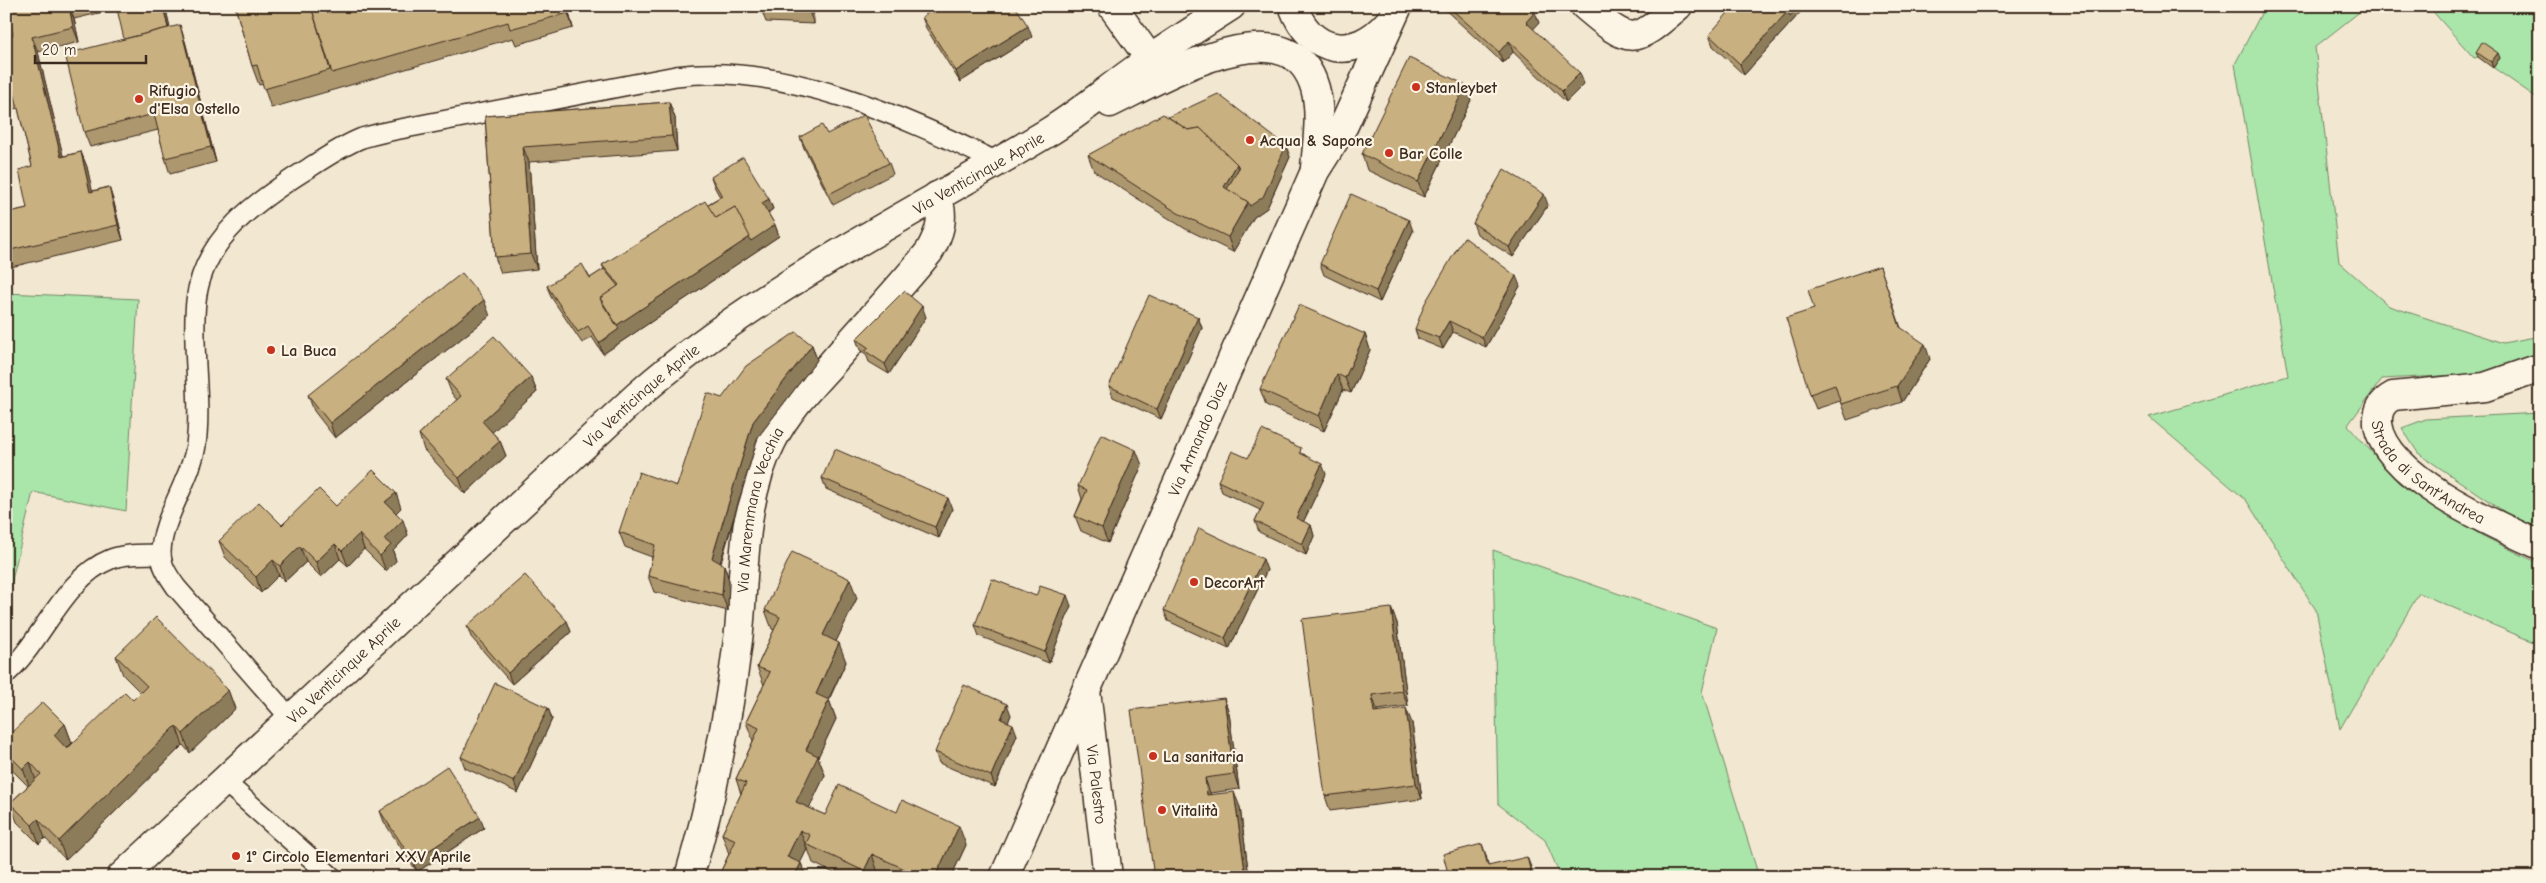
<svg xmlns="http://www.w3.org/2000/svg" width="2546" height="883" viewBox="0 0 2546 883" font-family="'Comic Neue',sans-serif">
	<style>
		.green { fill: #aae5aa; stroke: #728864 }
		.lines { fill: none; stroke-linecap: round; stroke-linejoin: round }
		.service-casing { stroke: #3b2a1e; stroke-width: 22 }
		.minor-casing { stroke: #3b2a1e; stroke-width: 31 }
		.secondary-casing { stroke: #3b2a1e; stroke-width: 31 }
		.service { stroke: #fcf5e5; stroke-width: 19 }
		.minor { stroke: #fcf5e5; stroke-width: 28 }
		.secondary { stroke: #fcf5e5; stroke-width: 28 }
		.wall { fill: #ad976e; stroke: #3b2a1e }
		.shaded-wall { fill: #8d7b5a; stroke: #3b2a1e }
		.building { fill: #c9b080; stroke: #3b2a1e }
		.poi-dot { fill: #c8321e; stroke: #fcf5e5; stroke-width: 2 }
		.labels { text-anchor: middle; stroke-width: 4.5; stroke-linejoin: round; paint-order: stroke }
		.poi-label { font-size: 16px; font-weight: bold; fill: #3b2a1e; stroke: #fcf5e5; text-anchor: start }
		.street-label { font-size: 16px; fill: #3b2a1e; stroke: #fcf5e5 }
	</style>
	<rect width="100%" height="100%" fill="#f2e7d1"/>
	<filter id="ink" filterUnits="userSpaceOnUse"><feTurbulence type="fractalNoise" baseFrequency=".02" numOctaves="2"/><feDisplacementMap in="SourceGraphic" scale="10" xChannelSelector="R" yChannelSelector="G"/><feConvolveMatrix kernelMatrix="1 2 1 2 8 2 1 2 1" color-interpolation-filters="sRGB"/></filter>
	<g filter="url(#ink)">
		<g class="green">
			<path d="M2265,6H2367L2315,47L2339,262L2389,306L2503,343L2540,336V357L2480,374L2382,379L2348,425L2399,483L2481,535L2540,564V645L2419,593L2340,729L2316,610L2246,500L2149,417L2288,376L2235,64Z"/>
			<path d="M2428,6H2540V100L2478,57L2474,58Z"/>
			<path d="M6,293L138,299L126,511L33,492L6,605Z"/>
			<path d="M2540,413V528L2512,517L2418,453L2402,428L2426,419Z"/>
			<path d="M1493,550L1717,628L1702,692L1759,877H1561L1545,840L1498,804Z"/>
		</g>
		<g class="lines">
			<defs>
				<g id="service">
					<path d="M6,674C42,642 64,577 111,559C126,553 144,555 161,554"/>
					<path d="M291,719L176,587C169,577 161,566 161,553C161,519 191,480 196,445C202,398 191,349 196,301C203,237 259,199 309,168C326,157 344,145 362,138C373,135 384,132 395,130L676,76C784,62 902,116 997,162"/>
					<path d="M224,781L332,877"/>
				</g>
				<g id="minor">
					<path d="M1112,6L1150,59"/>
					<path d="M1585,6C1631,45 1632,46 1678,6"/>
					<path id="s1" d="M2540,368L2485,387L2393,396C2382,402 2377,410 2378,424C2385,477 2495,525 2540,545"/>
					<path id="s2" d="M1086,691L1108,877"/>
					<path id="s3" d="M689,877C712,799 728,721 738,640C746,573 740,502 772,441C787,411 810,387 832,363C864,326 898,290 929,252C940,233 945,217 937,196"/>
				</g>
				<g id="secondary">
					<path d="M1293,6C1311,55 1355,61 1388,23"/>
					<path d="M1110,103C1159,80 1290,0 1315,88C1322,113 1317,142 1315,168"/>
					<path id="s4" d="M121,877L637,396C759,288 909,216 1047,133C1077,115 1105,91 1133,71C1165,48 1198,27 1231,6"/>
					<path id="s5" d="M1004,877L1315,171L1344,125L1398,6"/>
				</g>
			</defs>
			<use href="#service" class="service-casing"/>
			<use href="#minor" class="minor-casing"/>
			<use href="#secondary" class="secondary-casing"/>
			<use href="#service" class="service"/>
			<use href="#minor" class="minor"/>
			<use href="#secondary" class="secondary"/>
		</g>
		<g class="wall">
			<path d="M6,6H128L74,19L79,42L38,52L63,156L81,152L87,167L92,191L109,187L114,203L123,240L7,268L6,213L27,208L32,166L18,108L6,111V37L13,35Z"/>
			<path d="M235,6H567L573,28L516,45L513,38L271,108L263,84L259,85L252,66Z"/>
			<path d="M760,6H813L814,24L766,22Z"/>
			<path d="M829,6H841L830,10Z"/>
			<path d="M1441,6H1529L1539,23L1533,29L1584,84L1566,102L1513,52L1503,63Z"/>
			<path d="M1806,6L1744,75L1713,46L1709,35Z"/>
			<path d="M166,10L170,28L185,41L216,162L170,174L165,158L158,130L90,147L84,132L124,39Z"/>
			<path d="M922,17L1032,37L960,82L926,28Z"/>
			<path d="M2476,52L2500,58L2493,68L2478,57Z"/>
			<path d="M1471,100L1424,197L1367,170L1362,154Z"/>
			<path d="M669,102L675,118L677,151L529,162L537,269L501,273L495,257L485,116Z"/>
			<path d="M1168,117L1286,146L1290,157L1267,208L1254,217L1233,252L1184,228L1094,171L1088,155Z"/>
			<path d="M827,134L889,163L893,174L833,205L804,148L800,137Z"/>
			<path d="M711,177L769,199L773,209L768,213L775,225L779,236L603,354L592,337L582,343L551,297L547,286L590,278L604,269L602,265L720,197L715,188Z"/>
			<path d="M1548,205L1513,257L1477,234L1473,223Z"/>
			<path d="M1413,231L1380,302L1324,275L1320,264Z"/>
			<path d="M1880,266L1901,328L1930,359L1902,402L1847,420L1840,401L1816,409L1810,394L1814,309Z"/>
			<path d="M1520,286L1486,347L1453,332L1443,349L1418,339L1415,329Z"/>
			<path d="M490,316L335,438L314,411L308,395Z"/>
			<path d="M926,317L889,374L869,362L866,354L860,350L856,339Z"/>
			<path d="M1198,317L1202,328L1161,419L1113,397L1109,386Z"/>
			<path d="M1365,334L1370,350L1351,393L1343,390L1324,431L1266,405L1260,389Z"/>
			<path d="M812,345L817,360L758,437L721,563L724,565L729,580L728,611L654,592L648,576L652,557L625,547L619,532L677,486L722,398Z"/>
			<path d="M531,377L537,392L492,432L500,441L506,456L465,494L424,450L419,434L457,400L452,394L446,379Z"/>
			<path d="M1304,454L1326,474L1303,522L1311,525L1314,536L1306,555L1259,532L1255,521L1260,510L1222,492L1218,481L1248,458Z"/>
			<path d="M1142,465L1108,543L1081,531L1075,516L1082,499L1078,486Z"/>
			<path d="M822,478L952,509L939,538L826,489Z"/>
			<path d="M336,506L401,508L396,513L408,535L393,551L396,561L386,571L364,549L348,566L340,559L321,577L306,562L285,581L279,575L261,593L225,557L219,541L282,525Z"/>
			<path d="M1267,570L1229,649L1168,621L1164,610Z"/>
			<path d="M1036,596L1071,606L1049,663L979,636L975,625Z"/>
			<path d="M857,598L836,641L846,662L829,700L836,719L818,757L825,775L809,808L825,815L966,845L951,877H887L878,873L877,877H842L813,863L808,849H807L800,863H801L806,877H718L729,854L722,834L741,794L736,779L753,741L746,722L764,685L757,667L774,630L772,629L765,610Z"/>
			<path d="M1391,608L1397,623L1408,706L1377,710V711L1412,723L1422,799L1330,811L1325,796Z"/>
			<path d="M567,621L571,632L512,684L471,637L467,626Z"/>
			<path d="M116,656L228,690L235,709L190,753L183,745L66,860L45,838L39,844L17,822L10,803L28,786L6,764V738L65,724L72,743L133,700L141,693L123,675Z"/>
			<path d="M1224,698L1229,713L1239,789L1210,793L1211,795L1240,807L1249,877H1154Z"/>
			<path d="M548,708L552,719L518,793L465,768L461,757Z"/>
			<path d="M1011,715L1008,722L1017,735L995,787L939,763L935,752Z"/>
			<path d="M380,811L484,828L417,872L384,822Z"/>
		</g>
		<g class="shaded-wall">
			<path d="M69,6L74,19L79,42L73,27Z"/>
			<path d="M163,6H164L166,10L174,44L170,33Z"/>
			<path d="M566,6H567L573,28L568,13Z"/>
			<path d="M808,6H813L814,24L808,9Z"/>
			<path d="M1799,6H1806L1744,75L1740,64L1788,11Z"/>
			<path d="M1535,12L1539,23L1530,33L1526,22Z"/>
			<path d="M180,25L185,41L216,162L211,147Z"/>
			<path d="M1028,26L1032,37L960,82L956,71Z"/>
			<path d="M32,37L38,52L67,172L61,157Z"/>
			<path d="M1509,41L1513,52L1503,63L1499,52Z"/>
			<path d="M2498,53L2500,58L2493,68L2491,62Z"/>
			<path d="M1580,73L1584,84L1566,102L1562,91Z"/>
			<path d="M1466,85L1471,100L1424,197L1418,182Z"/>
			<path d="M669,102L675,118L677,151L672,136Z"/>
			<path d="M1286,146L1290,157L1267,208L1254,217L1233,252L1228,237L1248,202Z"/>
			<path d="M523,147L529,162L537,269L531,254Z"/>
			<path d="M81,152L87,167L96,207L90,192Z"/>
			<path d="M1237,164L1243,179L1233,196L1224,187Z"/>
			<path d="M109,187L114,203L123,240L118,225Z"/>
			<path d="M1544,194L1548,205L1513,257L1509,247Z"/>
			<path d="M769,199L773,209L766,214L762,203Z"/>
			<path d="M1409,220L1413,231L1380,302L1376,291Z"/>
			<path d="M775,225L779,236L603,354L599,343L619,329L617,325L750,237Z"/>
			<path d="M1516,276L1520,286L1486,347L1482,337Z"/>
			<path d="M484,300L490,316L335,438L330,423Z"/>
			<path d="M922,306L926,317L889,374L885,364Z"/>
			<path d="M1198,317L1202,328L1161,419L1157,409Z"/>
			<path d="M1449,321L1453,332L1443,349L1439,338Z"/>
			<path d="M1365,334L1370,350L1351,393L1345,378Z"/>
			<path d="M1925,344L1930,359L1902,402L1897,386Z"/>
			<path d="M812,345L817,360L758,437L717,573L712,558L753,422Z"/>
			<path d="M1337,374L1343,390L1324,431L1319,416Z"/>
			<path d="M531,377L537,392L488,436L482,421Z"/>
			<path d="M500,441L506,456L465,494L459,478Z"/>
			<path d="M1136,450L1142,465L1108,543L1102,528Z"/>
			<path d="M1322,464L1326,474L1300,529L1296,518Z"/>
			<path d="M396,493L401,508L391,518L385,502Z"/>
			<path d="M948,498L952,509L939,538L935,527Z"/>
			<path d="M403,520L408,535L393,551L396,561L386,571L380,556L384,539Z"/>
			<path d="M1311,525L1314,536L1306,555L1302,544Z"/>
			<path d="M359,534L364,549L348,566L342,551Z"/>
			<path d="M335,544L340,559L321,577L316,562Z"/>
			<path d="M300,546L306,562L285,581L280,566Z"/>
			<path d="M1263,559L1267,570L1229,649L1225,638Z"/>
			<path d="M273,560L279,575L261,593L256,577Z"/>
			<path d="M724,565L729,580L728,611L722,595Z"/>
			<path d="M850,579L857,598L830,654L823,635Z"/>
			<path d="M1067,595L1071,606L1049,663L1045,652Z"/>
			<path d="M1391,608L1397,623L1408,706L1402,691Z"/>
			<path d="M567,621L571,632L512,684L508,673Z"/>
			<path d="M839,643L846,662L822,713L816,694Z"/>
			<path d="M228,690L235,709L190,753L183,734Z"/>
			<path d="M1372,695L1377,710L1380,727L1374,712Z"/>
			<path d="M1224,698L1229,713L1239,789L1234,774Z"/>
			<path d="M829,700L836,719L818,757L825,775L803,821L796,802L806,750Z"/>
			<path d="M1007,704L1011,715L1005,730L1001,719Z"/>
			<path d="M548,708L552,719L518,793L514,782Z"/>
			<path d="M1406,708L1412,723L1422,799L1416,784Z"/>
			<path d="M65,724L72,743L61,754L54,735Z"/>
			<path d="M1013,724L1017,735L995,787L991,776Z"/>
			<path d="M176,726L183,745L66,860L59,841Z"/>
			<path d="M30,762L36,781L30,788L23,769Z"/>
			<path d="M1205,778L1210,793L1213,811L1207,795Z"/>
			<path d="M1234,792L1240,807L1249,877H1247L1245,871Z"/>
			<path d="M480,817L484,828L417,872L413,861Z"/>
			<path d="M38,819L45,838L39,844L32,825Z"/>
			<path d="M959,826L966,845L951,877H935Z"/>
			<path d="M800,830L807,849L794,876L787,857Z"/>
			<path d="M1482,844L1486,855L1491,877Z"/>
			<path d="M872,854L878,873L877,877H866L864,871Z"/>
			<path d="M1527,857L1531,867L1534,877H1532Z"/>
			<path d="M801,863L806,877H794Z"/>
		</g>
		<g class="building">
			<path d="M6,6H69L73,27L32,37L61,157L81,152L90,192L109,187L118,225L6,251V213L27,208L19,170L32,166L14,92L6,94V37L13,35Z"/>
			<path d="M131,6H163L168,28L124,39L117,9Z"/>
			<path d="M235,6H311L330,70L264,89L257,65L252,66Z"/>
			<path d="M311,6H566L568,13L510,29L508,22L332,73Z"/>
			<path d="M760,6H808V9L760,7Z"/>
			<path d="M938,6H1015L1028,26L956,71L922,17Z"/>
			<path d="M1448,6H1529L1535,12L1526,22L1580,73L1562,91L1509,41L1499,52Z"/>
			<path d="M1734,6H1782L1788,11L1740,64L1709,35Z"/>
			<path d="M1782,6H1799L1790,16L1788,11Z"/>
			<path d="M180,25L211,147L165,158L154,114L84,132L65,54Z"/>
			<path d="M2482,42L2498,53L2491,62L2476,52Z"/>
			<path d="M1409,58L1466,85L1418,182L1362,154Z"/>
			<path d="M1218,94L1286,146L1263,197L1250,206L1248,202L1227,189L1239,168L1237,164L1200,128L1188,130L1168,117Z"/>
			<path d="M669,102L672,136L523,147L531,254L495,257L485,116Z"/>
			<path d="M1163,114L1188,130L1200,128L1237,164L1224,187L1248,202L1228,237L1178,213L1088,155Z"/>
			<path d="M864,115L889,163L829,194L800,137L822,125L827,134Z"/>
			<path d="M743,157L769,199L762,203L775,225L751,241L735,207L716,218L707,205L722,196L711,177Z"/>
			<path d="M1504,169L1544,194L1509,247L1473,223Z"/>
			<path d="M1351,194L1409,220L1376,291L1320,264Z"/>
			<path d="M705,201L716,218L735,207L750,237L617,325L600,298L619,285L602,265Z"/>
			<path d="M1464,237L1516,276L1482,337L1449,321L1439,338L1415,329L1425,303Z"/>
			<path d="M582,264L590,278L604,269L618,286L600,298L602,303L619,329L599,343L588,326L578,332L547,286Z"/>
			<path d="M1880,266L1900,327L1925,344L1897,386L1841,404L1835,385L1810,394L1786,318L1814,309L1808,290Z"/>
			<path d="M462,273L484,300L330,423L308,395Z"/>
			<path d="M904,291L922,306L885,364L865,351L869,348L856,339Z"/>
			<path d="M1149,295L1198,317L1157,409L1109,386Z"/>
			<path d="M1299,305L1365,334L1345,378L1337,374L1319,416L1260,389Z"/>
			<path d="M796,332L812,345L753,422L712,558L724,565L722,595L648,576L655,545L619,532L639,472L677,486L707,393L722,398L746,366Z"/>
			<path d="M494,336L531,377L482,421L500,441L459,478L419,434L461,396L446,379Z"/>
			<path d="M1262,430L1301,448L1300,453L1322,464L1296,518L1311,525L1302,544L1255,521L1264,503L1218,481L1232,451L1248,458Z"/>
			<path d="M1101,434L1136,450L1102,528L1075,516L1087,490L1078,486Z"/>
			<path d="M835,449L948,498L935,527L822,478Z"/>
			<path d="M373,470L396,493L385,502L403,520L384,539L391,545L380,556L359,534L342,551L335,544L316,562L300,546L280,566L273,560L256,577L219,541L259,502L282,525L319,489L336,506Z"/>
			<path d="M1199,528L1263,559L1225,638L1164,610Z"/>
			<path d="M792,552L850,579L823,635L839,643L816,694L829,700L806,750L818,756L796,802L825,815L839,785L897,812L902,800L959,826L935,877H922L872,854L864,871L806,844L810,835L800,830L787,857L801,863L794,877H718L736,840L722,834L746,783L736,779L759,728L746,722L770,672L757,667L780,617L765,610Z"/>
			<path d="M525,575L567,621L508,673L467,626Z"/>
			<path d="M992,579L1036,596L1040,586L1067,595L1045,652L975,625Z"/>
			<path d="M1391,608L1402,691L1372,695L1374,712L1406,708L1416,784L1325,796L1302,619Z"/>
			<path d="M156,617L228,690L183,734L176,726L59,841L38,819L32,825L10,803L41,774L30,762L23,769L6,752V738L43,702L65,724L54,735L67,749L125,692L133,700L147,686L116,656Z"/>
			<path d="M495,683L548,708L514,782L461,757Z"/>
			<path d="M964,685L1007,704L1001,719L1013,724L991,776L935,752Z"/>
			<path d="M1224,698L1234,774L1205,778L1207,795L1234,792L1245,871L1202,877H1154L1131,710Z"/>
			<path d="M447,766L480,817L413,861L380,811Z"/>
			<path d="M1482,844L1488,866L1527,857L1532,877H1449L1443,854Z"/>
		</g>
	</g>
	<g class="poi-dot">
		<circle cx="1416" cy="87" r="5"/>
		<circle cx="139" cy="99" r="5"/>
		<circle cx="1250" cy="140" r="5"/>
		<circle cx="1389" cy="153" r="5"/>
		<circle cx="271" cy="350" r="5"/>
		<circle cx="1194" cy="582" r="5"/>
		<circle cx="1153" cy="756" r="5"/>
		<circle cx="1162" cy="810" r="5"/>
		<circle cx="236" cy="856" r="5"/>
	</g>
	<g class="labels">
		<g class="poi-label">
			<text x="1426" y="93">Stanleybet</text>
			<text x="149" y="96">Rifugio<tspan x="149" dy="18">d'Elsa Ostello</tspan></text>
			<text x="1260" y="146">Acqua &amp; Sapone</text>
			<text x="1399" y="159">Bar Colle</text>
			<text x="281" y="356">La Buca</text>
			<text x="1204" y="588">DecorArt</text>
			<text x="1163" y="762">La sanitaria</text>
			<text x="1172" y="816">Vitalità</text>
			<text x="246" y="862">1° Circolo Elementari XXV Aprile</text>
		</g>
		<g class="street-label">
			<text dy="6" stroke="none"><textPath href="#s4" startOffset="1114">Via Venticinque Aprile</textPath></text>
			<text dy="6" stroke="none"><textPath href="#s4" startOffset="709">Via Venticinque Aprile</textPath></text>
			<text dy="6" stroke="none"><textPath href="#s5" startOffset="479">Via Armando Diaz</textPath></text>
			<text dy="6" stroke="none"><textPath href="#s1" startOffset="256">Strada di Sant'Andrea</textPath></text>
			<text dy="6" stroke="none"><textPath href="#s3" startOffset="375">Via Maremmana Vecchia</textPath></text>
			<text dy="6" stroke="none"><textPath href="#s4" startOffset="304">Via Venticinque Aprile</textPath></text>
			<text dy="6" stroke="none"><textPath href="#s2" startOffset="94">Via Palestro</textPath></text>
		</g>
	</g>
	<rect width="2546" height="883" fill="none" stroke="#fcf5e5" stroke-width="25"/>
	<rect x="12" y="12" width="2521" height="858" fill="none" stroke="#3b2a1e" stroke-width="2" filter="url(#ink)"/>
	<path d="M35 55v8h111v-8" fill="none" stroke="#3b2a1e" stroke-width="2.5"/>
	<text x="42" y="55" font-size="15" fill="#3b2a1e" stroke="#fcf5e5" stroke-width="4" paint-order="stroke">20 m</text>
</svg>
